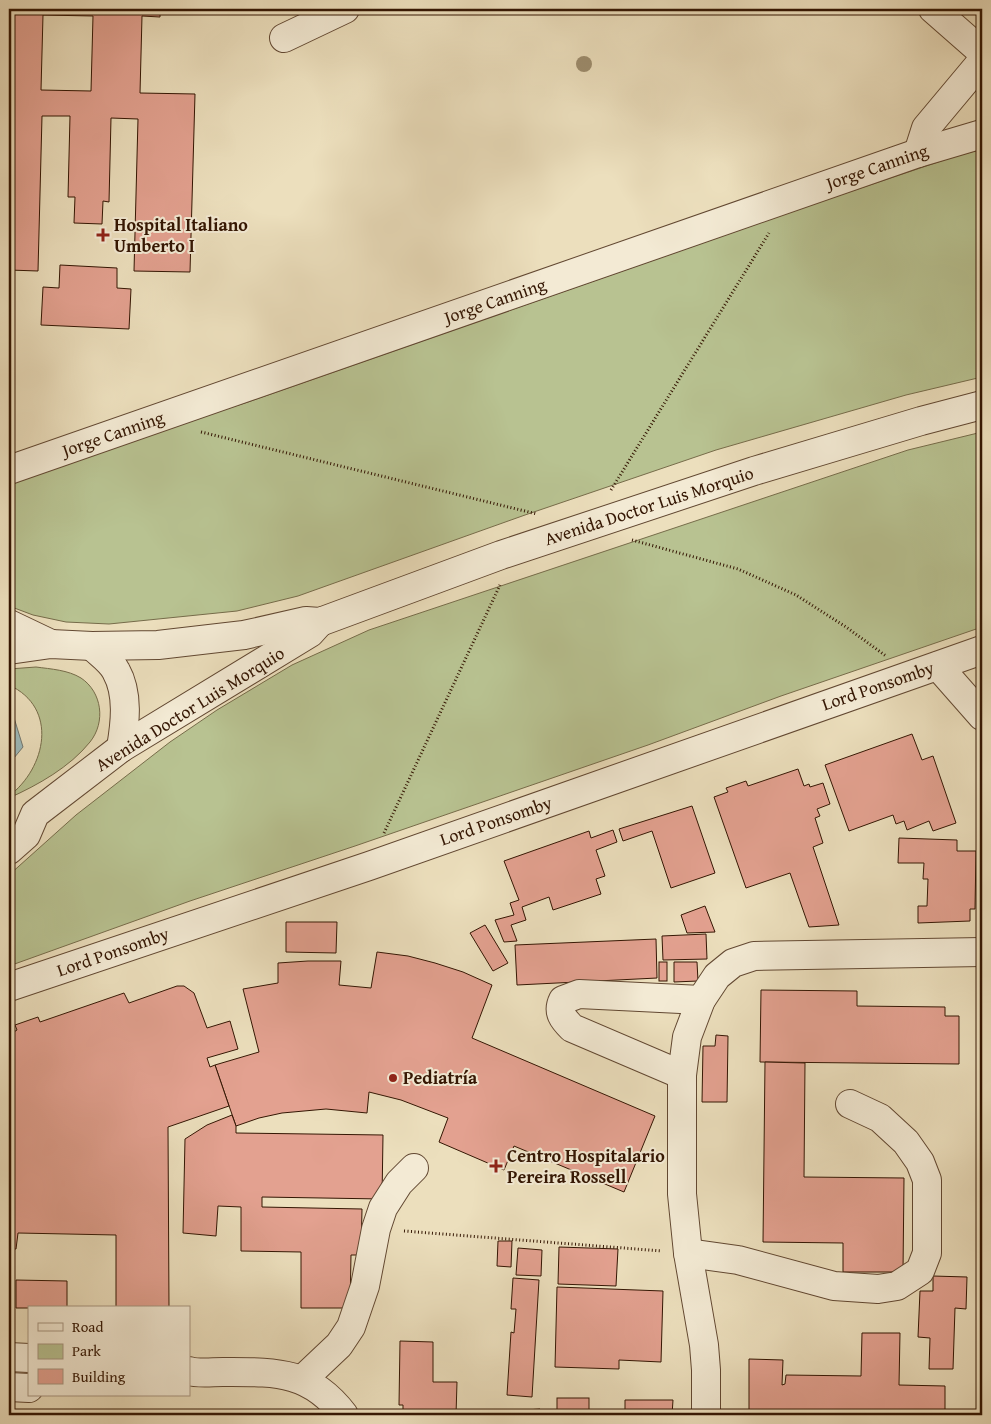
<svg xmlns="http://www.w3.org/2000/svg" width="991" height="1424" viewBox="0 0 991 1424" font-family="'Gentium Book Plus',serif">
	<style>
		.green { fill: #b8c291; stroke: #766c4a }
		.water { fill: #9dbabb; stroke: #737871 }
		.building { fill: #e3a190; stroke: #341603; fill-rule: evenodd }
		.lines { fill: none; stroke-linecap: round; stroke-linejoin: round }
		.minor-casing { stroke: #624832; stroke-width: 30 }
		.path { stroke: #341603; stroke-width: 3; stroke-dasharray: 1 2.5; stroke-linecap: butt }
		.minor { stroke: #f3ead4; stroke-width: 28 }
		.tree { fill: #9d8d6e }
		.poi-dot { fill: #8f2418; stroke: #f3ead4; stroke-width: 2 }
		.labels { text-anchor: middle; stroke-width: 4; stroke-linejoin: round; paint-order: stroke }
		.street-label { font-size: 18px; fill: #341603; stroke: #f3ead4 }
		.poi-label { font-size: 18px; font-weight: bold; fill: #341603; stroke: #f3ead4; text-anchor: start }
	</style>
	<rect width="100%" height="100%" fill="#ecdfbd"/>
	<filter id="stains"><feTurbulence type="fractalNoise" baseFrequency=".004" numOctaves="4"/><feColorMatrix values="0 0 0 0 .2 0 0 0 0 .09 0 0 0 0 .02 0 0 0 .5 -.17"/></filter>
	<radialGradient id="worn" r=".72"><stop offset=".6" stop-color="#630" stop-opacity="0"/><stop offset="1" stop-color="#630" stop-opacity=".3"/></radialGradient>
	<g class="green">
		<path d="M982,149V377L906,395L716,450L525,515L298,596L237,611L109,624L66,622L33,615L9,606V478L248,402L822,201L953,157Z"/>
		<path d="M982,432V627L781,696L648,745L355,846L190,901L9,966V875L76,815L170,742L217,710L292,665L369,630L908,450Z"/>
		<path d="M36,667C51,669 68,670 81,678C102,692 106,722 90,742C70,767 38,785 9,798V796C46,768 59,708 9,685V669Z"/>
	</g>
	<path class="water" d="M9,708H11L23,747L9,764Z"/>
	<g class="building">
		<path d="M9,9H160V17L142,16L140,93L195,94L190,272L134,271L138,119L111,118L109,202L103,201L102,224L74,223L75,197H68L70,116H42L38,271L9,270ZM43,15L93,16L91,91L41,90Z"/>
		<path d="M60,265L117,268V288L131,289L129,329L41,325L43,287L59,288Z"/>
		<path d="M912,734L922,760L933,756L956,823L933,831L929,821L907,830L904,821L896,824L893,815L849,831L825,765Z"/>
		<path d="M798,769L804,786L809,784L810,787L823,783L830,804L817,809L820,816L815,818L823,843L813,847L839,925L809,927L790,873L746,888L714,797L728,792L726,788L746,781L748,786Z"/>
		<path d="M692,806L715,873L671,888L652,831L623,841L619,829Z"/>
		<path d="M613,830L617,842L596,850L605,876L596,879L601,894L553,910L549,897L522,907L526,920L511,925L517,941L504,942L495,920L514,915L510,903L519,900L504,861L589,831L591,838Z"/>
		<path d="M899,838L957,840V851H976L975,909H970V921L918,923V906H927L928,879H923L924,863H898Z"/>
		<path d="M705,906L715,932L687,933L681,915Z"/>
		<path d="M286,922H337L336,953L286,952Z"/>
		<path d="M485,925L508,963L493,971L470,933Z"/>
		<path d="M706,934L707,959L663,960L662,936Z"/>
		<path d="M656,939L657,978L517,985L515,945Z"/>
		<path d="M377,952L408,956L435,963L463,972L492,985L472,1038L655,1116L624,1192L514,1146L504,1170L439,1142L448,1118L401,1100L369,1092L367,1113L326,1109L282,1113L259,1118L236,1126L215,1065L259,1052L243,989L278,983V963L308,961H341L339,985L371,988Z"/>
		<rect x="659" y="962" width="8" height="19"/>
		<path d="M674,962H697L698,981L674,982Z"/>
		<path d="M177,986H184L194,993L207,1028L230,1021L238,1049L207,1058L210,1067L215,1065L229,1106L168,1127L169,1308H116V1235L18,1233L16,1249H9V1035L17,1030L15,1025L38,1017L40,1022L124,993L129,1003Z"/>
		<path d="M761,990L857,991V1006L945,1007V1016H959V1064L760,1062Z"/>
		<path d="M716,1035L728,1036L727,1102H702L703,1046H715Z"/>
		<path d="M765,1062L805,1063L804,1177L904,1178L903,1272H843V1243L763,1242Z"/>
		<path d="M232,1115L236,1126V1133L383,1135L382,1199L262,1197V1207L362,1209L361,1255H351L350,1308H301V1252L241,1251V1207L218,1206L216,1236L183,1233L185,1139L207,1125Z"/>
		<path d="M498,1241H512L511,1267L497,1266Z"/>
		<path d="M559,1247L618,1249L616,1286L558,1284Z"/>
		<path d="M518,1248L542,1250L541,1276L516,1275Z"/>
		<path d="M933,1276L967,1277L966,1309L955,1308L953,1369H929L930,1338L918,1337L920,1291H933Z"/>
		<path d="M513,1278L539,1280L532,1397L507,1395L511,1332L514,1333L516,1309H511Z"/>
		<path d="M16,1280L67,1281V1308H16Z"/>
		<path d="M557,1287L663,1291L661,1362L619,1360V1369L555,1367Z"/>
		<path d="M862,1333H900L899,1385L945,1386V1415H785V1414H782V1415H749V1359L783,1360L782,1385L785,1384L786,1375L861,1376Z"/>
		<path d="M400,1341L433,1342V1382H457L456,1415H403V1405H399Z"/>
		<rect x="557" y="1398" width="32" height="17"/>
		<path d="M625,1400H673L672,1415H625Z"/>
		<path d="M540,1409V1415H526V1410Z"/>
	</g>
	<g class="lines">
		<defs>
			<g id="minor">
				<path d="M933,9L982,52"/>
				<path d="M284,38L345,9"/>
				<path d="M918,153L926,128L982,61"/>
				<path d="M9,470L918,153L982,134"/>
				<path d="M9,624L51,644"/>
				<path d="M92,646C100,654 111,661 116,671C129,694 125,724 121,748"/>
				<path d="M9,650L51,644L92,646L158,645L244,635L306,621L320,622L501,555L754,471L921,421L982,405"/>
				<path d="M938,666L982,716"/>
				<path d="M9,850L26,835L35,814L121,748L310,633L320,622"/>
				<path d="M9,987L369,866L982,650"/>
				<path d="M682,1075L572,1028C563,1019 557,1012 563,1000L579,994L701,1000"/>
				<path d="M688,1253L738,1260L834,1286L878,1289L897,1286L920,1271L927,1253V1180L920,1162L906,1142L880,1118L850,1104"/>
				<path d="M9,1357L29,1358"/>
				<path d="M189,1371C199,1374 212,1372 223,1372C275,1372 310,1370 344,1415"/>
				<path d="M302,1380L339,1345L351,1327L365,1286L376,1229L383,1208L399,1183L414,1168"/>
				<path d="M9,1387L29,1388"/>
				<path d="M706,1415V1370L704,1345L688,1253L682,1194V1075L687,1037L701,1000L717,976L733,963L754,956L982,952"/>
			</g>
		</defs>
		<use href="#minor" class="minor-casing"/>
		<g class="path">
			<path d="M201,432L537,514"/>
			<path d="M611,490L769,233"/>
			<path d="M632,540L738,569L796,595L846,627L886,656"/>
			<path d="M384,833L500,585"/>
			<path d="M404,1231L662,1251"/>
		</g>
		<use href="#minor" class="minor"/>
	</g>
	<circle class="tree" cx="584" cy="64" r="8"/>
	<g class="poi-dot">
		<path d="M100.5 227.5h5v5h5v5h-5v5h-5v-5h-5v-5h5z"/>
		<circle cx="393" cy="1078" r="5"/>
		<path d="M493.5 1158.5h5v5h5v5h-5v5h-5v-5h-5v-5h5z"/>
	</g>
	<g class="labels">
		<g class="street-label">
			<text transform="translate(877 167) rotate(-19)" y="6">Jorge Canning</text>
			<text transform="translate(495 301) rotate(-19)" y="6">Jorge Canning</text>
			<text transform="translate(113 434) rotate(-19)" y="6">Jorge Canning</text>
			<text transform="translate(649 506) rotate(-18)" y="6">Avenida Doctor Luis Morquio</text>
			<text transform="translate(878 686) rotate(-19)" y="6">Lord Ponsomby</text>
			<text transform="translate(190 709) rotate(-32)" y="6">Avenida Doctor Luis Morquio</text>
			<text transform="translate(496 821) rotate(-19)" y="6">Lord Ponsomby</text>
			<text transform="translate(113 952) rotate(-19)" y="6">Lord Ponsomby</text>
		</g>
		<g class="poi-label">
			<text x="114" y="231">Hospital Italiano<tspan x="114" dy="21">Umberto I</tspan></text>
			<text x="403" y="1084">Pediatría</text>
			<text x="507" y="1162">Centro Hospitalario<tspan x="507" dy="21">Pereira Rossell</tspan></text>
		</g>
	</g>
	<rect width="991" height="1424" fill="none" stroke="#ecdfbd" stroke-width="30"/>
	<rect x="10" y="10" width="971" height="1404" fill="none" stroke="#341603" stroke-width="2.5"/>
	<rect x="15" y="15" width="961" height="1394" fill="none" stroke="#341603"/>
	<rect x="28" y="1306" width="162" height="90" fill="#f3ead4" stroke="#a79580"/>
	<rect x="38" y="1323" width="25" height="8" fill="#f3ead4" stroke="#a79580"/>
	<text x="72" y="1332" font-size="15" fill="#341603">Road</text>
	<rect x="38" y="1344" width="25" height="15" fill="#b8c291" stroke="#a79580"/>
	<text x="72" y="1356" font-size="15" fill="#341603">Park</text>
	<rect x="38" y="1369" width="25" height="15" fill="#e3a190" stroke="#a79580"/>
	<text x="72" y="1382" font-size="15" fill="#341603">Building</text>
	<rect width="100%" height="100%" filter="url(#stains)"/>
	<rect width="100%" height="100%" fill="url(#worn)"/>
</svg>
